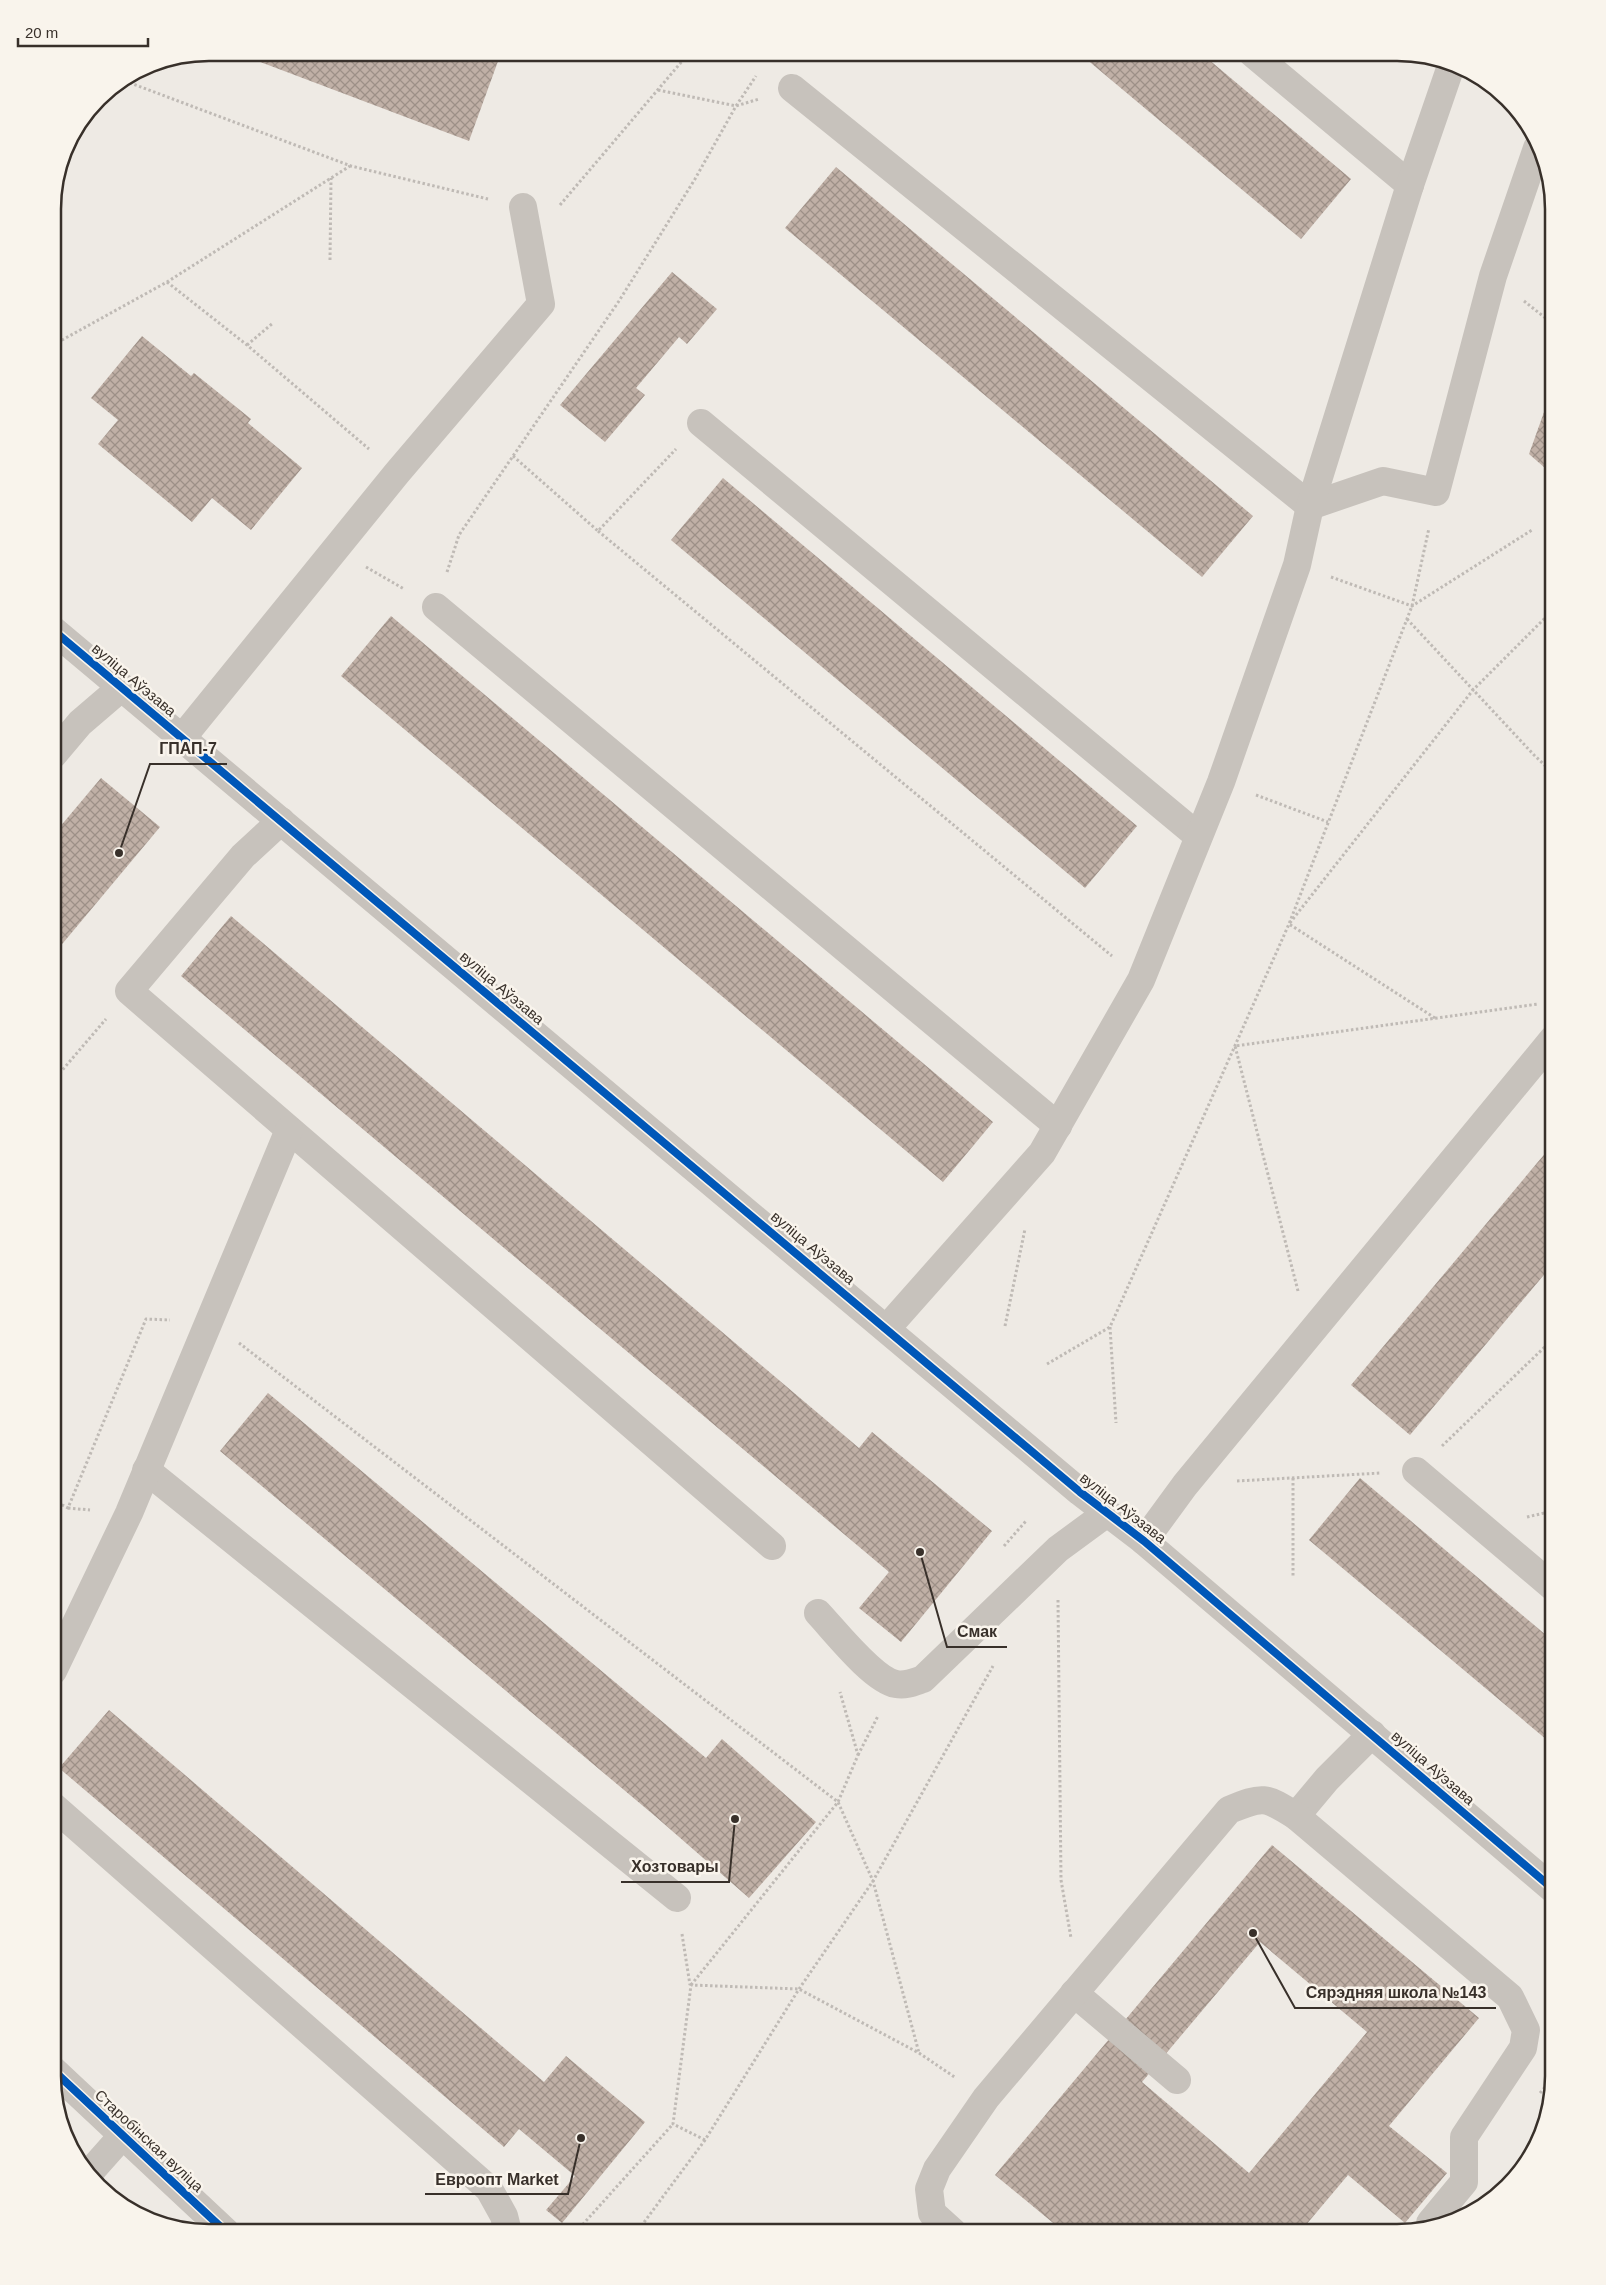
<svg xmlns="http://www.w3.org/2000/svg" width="1606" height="2285" viewBox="0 0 1606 2285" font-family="Helvetica,sans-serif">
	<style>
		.building { fill: url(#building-cross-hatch); fill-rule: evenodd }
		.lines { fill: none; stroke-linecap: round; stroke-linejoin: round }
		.path { stroke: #bfbab5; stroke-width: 3; stroke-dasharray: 2.5 2.5; stroke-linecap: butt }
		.minor { stroke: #c7c2bc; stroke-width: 28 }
		.cycleway-casing { stroke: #f9f4ec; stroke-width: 11 }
		.cycleway { stroke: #0057b8; stroke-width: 8 }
		.labels { text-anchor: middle; stroke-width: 5; stroke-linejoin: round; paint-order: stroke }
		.street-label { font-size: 15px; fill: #38302a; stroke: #f9f4ec }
		.rim { fill: none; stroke: #38302a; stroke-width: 2.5 }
		.leader { fill: none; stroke: #38302a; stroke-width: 2 }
		.callout-dot { fill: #38302a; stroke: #f9f4ec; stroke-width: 2 }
		.callout-label { font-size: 16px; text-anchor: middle; font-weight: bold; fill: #38302a; stroke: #f9f4ec; stroke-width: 5; stroke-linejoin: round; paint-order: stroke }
	</style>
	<defs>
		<pattern id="building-cross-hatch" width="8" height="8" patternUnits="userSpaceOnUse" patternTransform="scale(1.25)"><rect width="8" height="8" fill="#c0b0a6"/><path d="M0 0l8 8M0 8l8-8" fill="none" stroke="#9d9087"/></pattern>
	</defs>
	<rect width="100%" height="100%" fill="#eeeae4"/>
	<g class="building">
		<path d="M258,53H501L469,141L255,60Z"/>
		<path d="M1079,53H1201L1351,179L1301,239Z"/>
		<path d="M836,167L1253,516L1202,577L785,228Z"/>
		<path d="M672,272L717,309L687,344L679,337L636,388L645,395L605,442L560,405Z"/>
		<path d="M142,336L191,376L194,373L251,419L248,423L302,468L251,530L212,498L192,522L98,444L118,420L91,398Z"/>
		<path d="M1553,387V475L1529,454Z"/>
		<path d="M723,478L1137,826L1085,888L671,540Z"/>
		<path d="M391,616L993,1122L943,1182L341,676Z"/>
		<path d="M101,778L160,827L53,955V835Z"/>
		<path d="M231,916L859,1448L872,1432L992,1531L901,1642L859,1608L889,1572L181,976Z"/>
		<path d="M1553,1144V1264L1410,1435L1351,1385Z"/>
		<path d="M268,1393L706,1758L722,1739L816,1822L749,1898L655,1816L220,1451Z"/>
		<path d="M1360,1478L1553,1641V1745L1309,1540Z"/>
		<path d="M109,1710L544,2082L566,2056L645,2122L562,2223L546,2210L575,2176L519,2129L504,2147L59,1768Z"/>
		<path d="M1272,1845L1479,2018L1389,2126L1447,2173L1405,2223L1348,2175L1300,2232H1064L995,2175ZM1260,1942L1367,2032L1249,2173L1142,2082Z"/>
	</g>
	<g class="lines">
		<g class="path">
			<path d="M125,81L351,166L488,199"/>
			<path d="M658,90L736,106L759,99"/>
			<path d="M560,205L689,53"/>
			<path d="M330,260L331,178"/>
			<path d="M167,282L247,345L369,449"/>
			<path d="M1524,301L1553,324"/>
			<path d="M53,345L167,282L350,166"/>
			<path d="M247,345L273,323"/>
			<path d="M513,456L598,531L676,449"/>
			<path d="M598,531L1112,956"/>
			<path d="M366,567L404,589"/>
			<path d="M447,572L459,535L619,301L695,179L736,106L756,76"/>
			<path d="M1331,577L1412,606L1532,530"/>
			<path d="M1407,619L1534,755L1553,773"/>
			<path d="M1256,795L1328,822"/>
			<path d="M1435,1018L1289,924L1473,690L1553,610"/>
			<path d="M53,1081L106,1019"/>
			<path d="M1298,1291L1235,1046L1538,1004"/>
			<path d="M1005,1326L1025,1229"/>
			<path d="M1110,1327L1116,1423"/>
			<path d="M239,1343L838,1802L873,1881L919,2053"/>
			<path d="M1047,1364L1110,1327L1289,924L1412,606L1429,528"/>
			<path d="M1442,1446L1553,1339"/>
			<path d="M1293,1478V1576"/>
			<path d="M1237,1481L1381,1473"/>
			<path d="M53,1500L68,1508L146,1319L170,1320"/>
			<path d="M68,1508L90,1510"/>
			<path d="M1527,1517L1553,1511"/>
			<path d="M1004,1546L1026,1521"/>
			<path d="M1058,1600L1061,1880L1071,1938"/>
			<path d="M858,1755L878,1716"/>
			<path d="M682,1934L690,1985"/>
			<path d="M691,1985L838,1802L858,1755L840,1692"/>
			<path d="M1540,2093L1553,2078"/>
			<path d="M705,2140L673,2124L691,1985L799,1989L919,2053L956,2078"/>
			<path d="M576,2232L673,2124"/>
			<path d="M628,2232L639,2229L705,2140L799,1989L873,1881L993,1666"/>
		</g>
		<g class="minor">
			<path d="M1252,53L1410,185"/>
			<path d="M792,88L1310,506L1383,481L1436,492L1493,276L1537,148"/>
			<path d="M701,423L1198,836"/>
			<path d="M436,607L1058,1126"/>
			<path d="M53,630L1080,1492L1144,1541L1553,1889"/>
			<path d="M182,738L397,473L541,304L523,207"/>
			<path d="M53,755L80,723L122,687"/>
			<path d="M281,821L243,856L129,991L772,1546"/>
			<path d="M887,1328L1042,1153L1141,980L1221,782L1297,565L1310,506L1410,185L1451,66"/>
			<path d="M146,1470L677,1898"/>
			<path d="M1416,1471L1553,1587"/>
			<path d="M1144,1541L1185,1485L1553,1039"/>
			<path d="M818,1613C835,1631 873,1680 896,1684C906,1686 914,1682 923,1679L1058,1549L1107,1513"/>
			<path d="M53,1671L129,1513L289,1130"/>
			<path d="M53,1806L489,2189L504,2216L508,2232"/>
			<path d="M1296,1816L1327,1779L1372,1734"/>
			<path d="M1074,1993L1177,2080"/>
			<path d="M53,2070L226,2232"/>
			<path d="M91,2171L123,2135"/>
			<path d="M953,2232L932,2213L929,2189L937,2169L986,2098L1229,1810C1263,1796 1265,1796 1296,1816L1510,1997L1526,2030L1523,2048L1464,2137V2182L1430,2223"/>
		</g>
		<defs>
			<g id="cycleway">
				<path d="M53,630L1080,1492L1144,1541L1553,1889"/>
				<path d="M53,2070L226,2232"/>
			</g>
		</defs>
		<use href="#cycleway" class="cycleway-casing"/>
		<use href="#cycleway" class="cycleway"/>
	</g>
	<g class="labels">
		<g class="street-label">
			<text transform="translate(134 680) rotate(40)" y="5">вуліца Аўэзава</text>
			<text transform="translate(502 988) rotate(40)" y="5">вуліца Аўэзава</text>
			<text transform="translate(813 1248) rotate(40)" y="5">вуліца Аўэзава</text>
			<text transform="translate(1123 1508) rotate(38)" y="5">вуліца Аўэзава</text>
			<text transform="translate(1433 1768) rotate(41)" y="5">вуліца Аўэзава</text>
			<text transform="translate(149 2141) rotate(43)" y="5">Старобінская вуліца</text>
		</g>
	</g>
	<path d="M0 0H1606V2285H0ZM209 61H1397A148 148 0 0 1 1545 209V2076A148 148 0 0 1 1397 2224H209A148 148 0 0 1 61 2076V209A148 148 0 0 1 209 61Z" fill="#f9f4ec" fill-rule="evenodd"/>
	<path class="rim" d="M209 61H1397A148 148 0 0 1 1545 209V2076A148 148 0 0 1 1397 2224H209A148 148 0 0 1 61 2076V209A148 148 0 0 1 209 61Z"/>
	<path class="leader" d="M119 853L150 764H227M920 1552L947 1647H1007M735 1819L729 1882H621M1253 1933L1295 2008H1496M581 2138L568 2194H425"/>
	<g class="callout-dot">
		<circle cx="119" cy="853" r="5"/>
		<circle cx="920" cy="1552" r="5"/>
		<circle cx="735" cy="1819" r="5"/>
		<circle cx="1253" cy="1933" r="5"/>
		<circle cx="581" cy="2138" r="5"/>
	</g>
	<g class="callout-label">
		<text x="188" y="754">ГПАП-7</text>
		<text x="977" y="1637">Смак</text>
		<text x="675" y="1872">Хозтовары</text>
		<text x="1396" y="1998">Сярэдняя школа №143</text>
		<text x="497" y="2185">Евроопт Market</text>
	</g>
	<path d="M18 38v8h130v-8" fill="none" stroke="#38302a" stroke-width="2.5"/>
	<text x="25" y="38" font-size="15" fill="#38302a" stroke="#f9f4ec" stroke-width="4" paint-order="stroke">20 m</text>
</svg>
